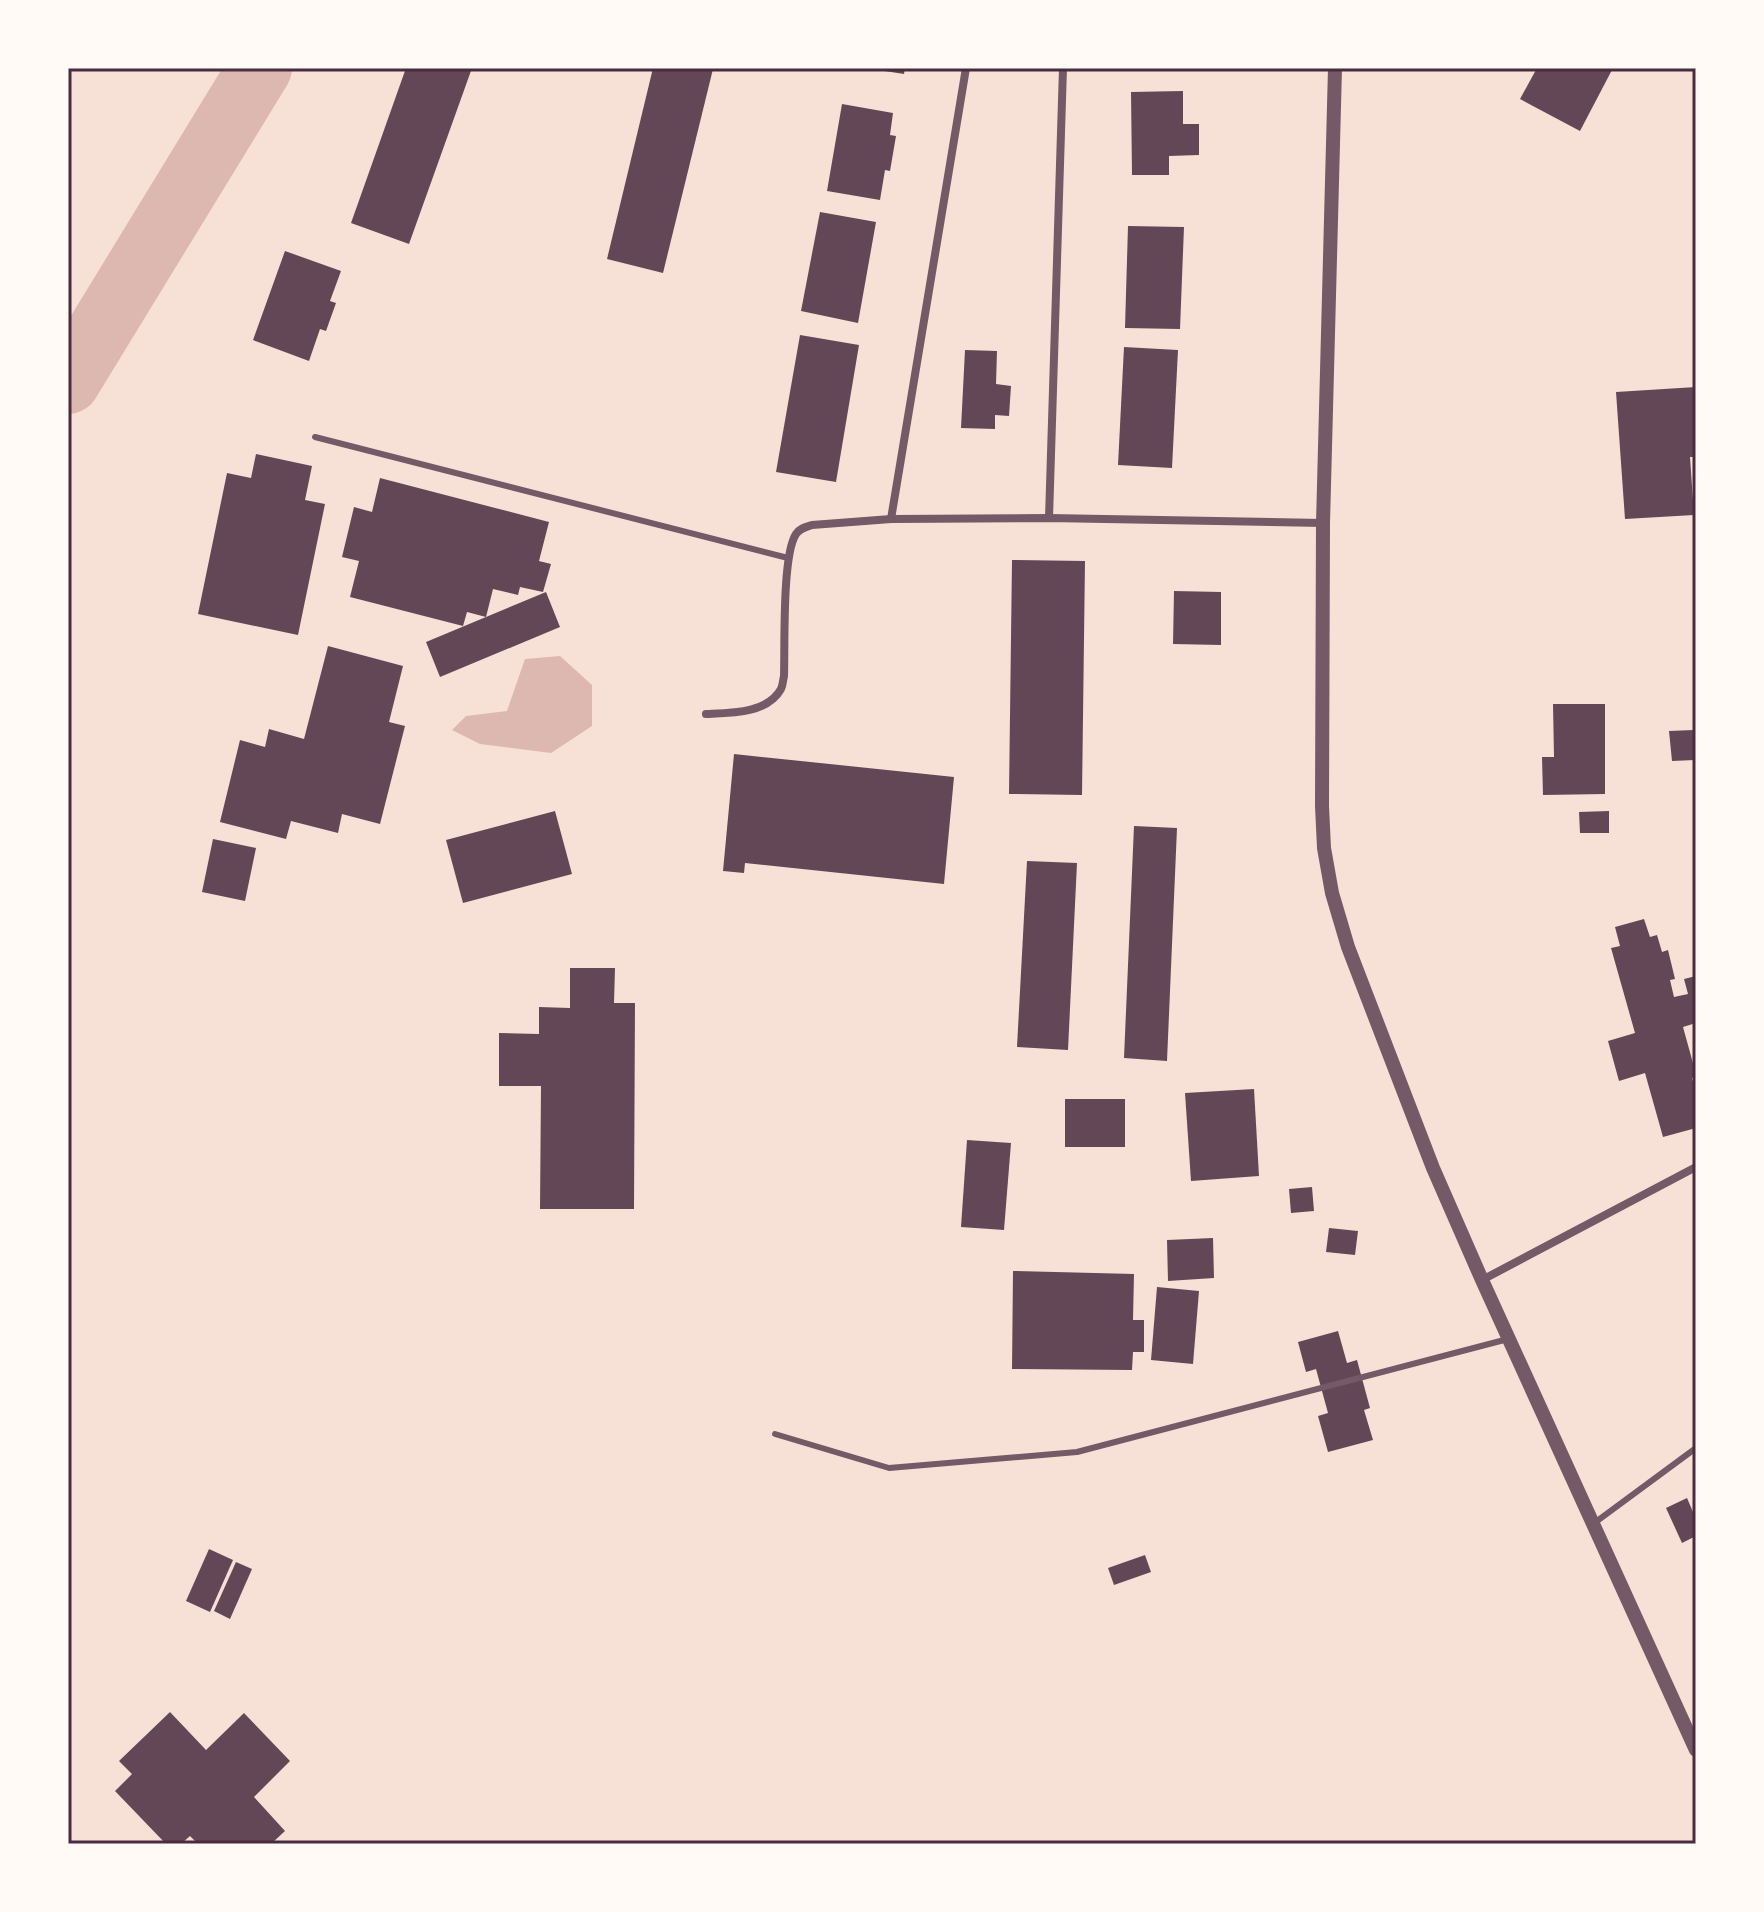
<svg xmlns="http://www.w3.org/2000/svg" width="1764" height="1912" viewBox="0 0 1764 1912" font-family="Karla,sans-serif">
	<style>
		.water { fill: #dcb8b0 }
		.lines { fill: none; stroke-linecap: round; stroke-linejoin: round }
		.river { stroke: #dcb8b0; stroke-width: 64 }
		.building { fill: #644757 }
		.service { stroke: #755966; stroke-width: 6 }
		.minor { stroke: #755966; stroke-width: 8 }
		.tertiary { stroke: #755966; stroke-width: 14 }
		.neatline { fill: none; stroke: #4a2c40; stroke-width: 3 }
	</style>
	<rect width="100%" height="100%" fill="#f7e1d7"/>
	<path class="water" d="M560,656L592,685V726L551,753L480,744L452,730L466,716L507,711L525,659Z"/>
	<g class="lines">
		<path class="river" d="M68,382L260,68"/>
	</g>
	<g class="building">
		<path d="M406,68H472L409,244L351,223Z"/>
		<path d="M653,68L713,69L663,273L607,259Z"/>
		<path d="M878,68H905L904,74L878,70Z"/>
		<rect x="1122" y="68" width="63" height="3"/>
		<path d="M1537,68H1613L1580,131L1520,99Z"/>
		<path d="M1183,91V124H1199V155L1169,156V175H1132L1131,92Z"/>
		<path d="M842,104L893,113L890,135L896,136L890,171L885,170L880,200L827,191Z"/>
		<path d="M820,212L876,222L858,323L801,311Z"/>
		<path d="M1128,226L1184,227L1180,329L1125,328Z"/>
		<path d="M285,251L341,271L330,301L336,303L326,331L320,329L309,361L253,340Z"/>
		<path d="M800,335L859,345L836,482L776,472Z"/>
		<path d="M1124,347L1178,350L1172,468L1118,465Z"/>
		<path d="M965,350L997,351L996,384L1011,386L1009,416L995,415V429L961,428Z"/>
		<path d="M1696,387V457H1690L1694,515L1625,519L1616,392Z"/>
		<path d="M256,454L312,466L305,500L325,504L298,635L198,614L227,473L251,478Z"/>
		<path d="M380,478L549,522L539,561L551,564L543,592L520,587L518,595L493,589L486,617L467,612L463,626L350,597L359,561L342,557L354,507L372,512Z"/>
		<path d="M1012,560L1085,561L1082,795L1009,794Z"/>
		<path d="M1174,591L1221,592V645L1173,644Z"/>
		<path d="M546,592L560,627L440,677L426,642Z"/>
		<path d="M328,646L403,666L389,722L405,726L380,824L342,814L338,833L291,821L286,839L220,822L240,740L265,747L269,729L304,739Z"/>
		<path d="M1553,704H1605V794L1543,795L1542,757H1554Z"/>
		<path d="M1693,730L1695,760L1672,761L1669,731Z"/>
		<path d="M734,754L954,777L944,884L745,863L744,873L723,871Z"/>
		<path d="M555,811L572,874L463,903L446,840Z"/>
		<path d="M1609,811V833H1580L1579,812Z"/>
		<path d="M1134,826L1177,828L1167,1061L1124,1058Z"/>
		<path d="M213,839L256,848L245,901L202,892Z"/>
		<path d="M1027,861L1077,863L1068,1050L1017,1047Z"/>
		<path d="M1644,919L1650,937L1657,935L1662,952L1668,950L1675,979L1670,980L1674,997L1688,994L1684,979L1696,976V1023L1683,1027L1696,1074V1077L1692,1078L1696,1093V1128L1663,1137L1645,1073L1619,1081L1608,1041L1635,1033L1611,948L1620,946L1615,927Z"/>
		<path d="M570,968H615L614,1003H635L634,1209H540L541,1086H499V1033L539,1034V1007L570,1008Z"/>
		<path d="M1254,1089L1259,1176L1191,1181L1185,1093Z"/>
		<rect x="1065" y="1099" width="60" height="48"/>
		<path d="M967,1140L1011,1143L1004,1230L961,1227Z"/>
		<path d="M1312,1187L1314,1211L1291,1213L1289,1189Z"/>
		<path d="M1329,1228L1358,1231L1355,1255L1326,1252Z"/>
		<path d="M1213,1238L1214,1278L1168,1281L1167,1240Z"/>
		<path d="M1013,1271L1134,1274L1133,1320H1144V1352H1133L1132,1370L1012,1369Z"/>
		<path d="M1157,1287L1199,1291L1193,1364L1151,1360Z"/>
		<path d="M1338,1331L1347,1363L1357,1360L1370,1408L1364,1410L1373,1440L1328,1452L1318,1416L1328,1413L1316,1369L1306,1372L1298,1342Z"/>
		<path d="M1687,1498L1696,1519V1536L1682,1543L1666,1508Z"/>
		<path d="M209,1549L233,1560L210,1612L186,1601Z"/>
		<path d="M1145,1555L1151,1572L1114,1585L1108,1568Z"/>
		<path d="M236,1562L252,1569L230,1619L214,1611Z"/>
		<path d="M170,1712L206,1750L244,1713L290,1761L254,1797L285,1831L271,1844H198L190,1836L181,1844H166L115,1791L132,1774L119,1761Z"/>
	</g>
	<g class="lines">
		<g class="service">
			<path d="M315,437L788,558"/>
			<path d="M775,1434L889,1468L1077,1452L1508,1339"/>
			<path d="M1593,1524L1696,1448"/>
		</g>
		<g class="minor">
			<path d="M1049,518L1063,68"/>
			<path d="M891,519L966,68"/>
			<path d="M706,714C730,713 767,714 781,689C783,685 783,680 784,676C785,646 782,555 796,534C800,528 806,527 812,525L891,519L1049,518L1323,523"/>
			<path d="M1482,1280L1696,1167"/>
		</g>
		<path class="tertiary" d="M1335,68L1323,523L1322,806L1324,848L1332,893L1348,947L1433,1168L1482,1280L1696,1750"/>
	</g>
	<rect width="1764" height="1912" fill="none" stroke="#fffaf5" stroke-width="140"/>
	<rect x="70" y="70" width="1624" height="1772" class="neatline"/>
</svg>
